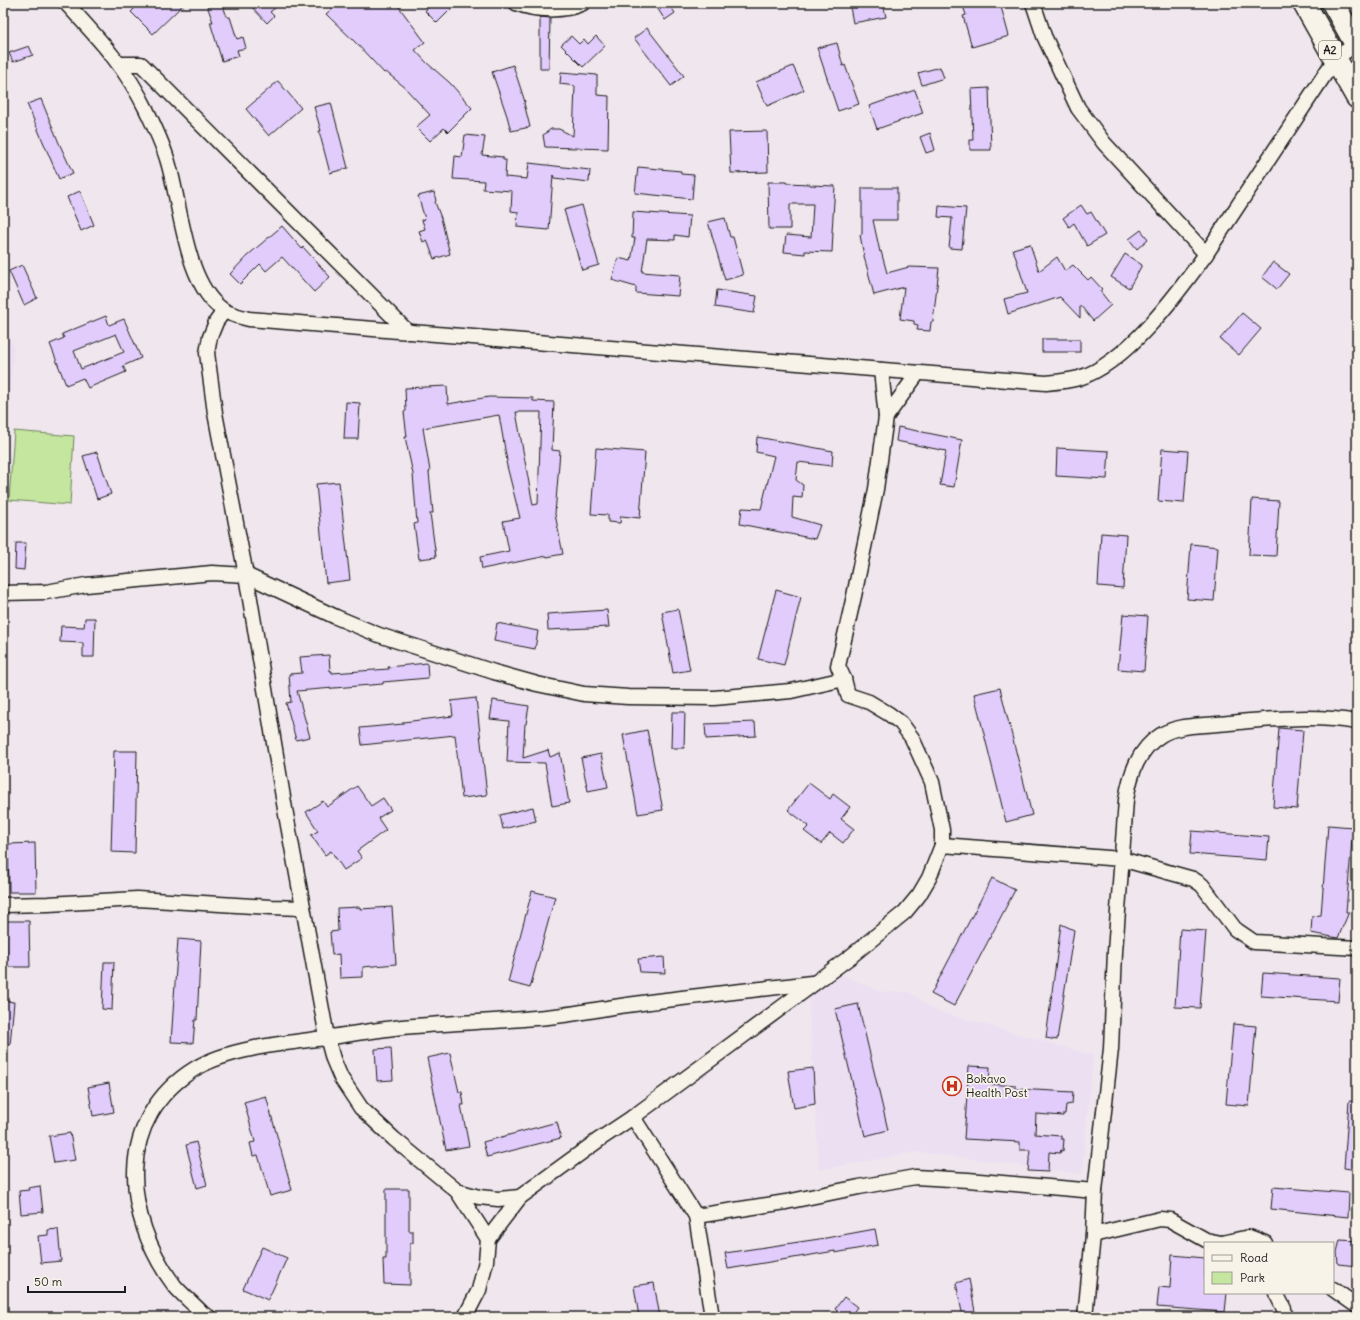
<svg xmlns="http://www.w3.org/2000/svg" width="1360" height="1320" viewBox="0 0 1360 1320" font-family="Delius,sans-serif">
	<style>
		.built { fill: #ecdff2 }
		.green { fill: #c4e69f; stroke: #70815e }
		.building { fill: #e1ccfc; stroke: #1c1c1c; fill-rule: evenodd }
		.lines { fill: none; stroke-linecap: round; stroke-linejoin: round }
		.minor-casing { stroke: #1c1c1c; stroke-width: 17 }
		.trunk-casing { stroke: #1c1c1c; stroke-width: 25 }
		.minor { stroke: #f7f3e8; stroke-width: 14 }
		.trunk { stroke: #f7f3e8; stroke-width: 22 }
		.labels { text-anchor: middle; stroke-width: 3.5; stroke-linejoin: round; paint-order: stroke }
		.shield { fill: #f7f3e8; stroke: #5e5c59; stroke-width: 1 }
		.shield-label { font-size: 11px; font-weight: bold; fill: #1c1c1c }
		.poi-label { font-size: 12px; fill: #1c1c1c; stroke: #f7f3e8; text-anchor: start }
	</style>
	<rect width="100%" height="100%" fill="#f0e7ee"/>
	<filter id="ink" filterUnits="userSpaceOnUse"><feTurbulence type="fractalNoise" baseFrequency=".025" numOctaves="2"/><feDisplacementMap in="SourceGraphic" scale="8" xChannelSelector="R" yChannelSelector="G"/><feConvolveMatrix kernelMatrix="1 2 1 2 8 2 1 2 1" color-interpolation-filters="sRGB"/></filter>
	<g filter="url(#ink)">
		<g class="built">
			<path d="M3,326L14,347L3,468Z"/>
			<path d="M807,973L842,975L882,992H910L934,1010L1093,1055L1082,1174L918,1152L819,1170Z"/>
		</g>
		<path class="green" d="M14,431L74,436L70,505L9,500Z"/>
		<g class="building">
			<path d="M140,3H185L153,34L131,12Z"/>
			<path d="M206,3H222L227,17H230L237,39L243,37L246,48L237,50L239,56L222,61L210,22H213Z"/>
			<path d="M248,3H281L270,12L274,16L267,23Z"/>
			<path d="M338,3H396L425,42L415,50L427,63L450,83L472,108L448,132L444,128L430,141L416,127L430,115L407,90V89L386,72L384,73L357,44L326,14Z"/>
			<path d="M432,3H457L437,23L425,11Z"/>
			<path d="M654,3H668L675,13L665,20Z"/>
			<path d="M872,3H883L886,17L853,23L850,7Z"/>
			<path d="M962,3H1000L1009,36L972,47L963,16L966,15Z"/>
			<path d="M540,17L550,18L549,69H540Z"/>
			<path d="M647,28L684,76L671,86L634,38Z"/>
			<path d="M571,36L579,44L584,39L588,44L596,36L605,46L583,67L561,45Z"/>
			<path d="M837,43L843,66L845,65L859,104L838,111L817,48Z"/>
			<path d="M29,46L33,55L13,62L9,53Z"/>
			<path d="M513,65L525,102L524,103L530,127L511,131L507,116L492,72Z"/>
			<path d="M793,66L804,90L767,106L756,82Z"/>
			<path d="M940,67L944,78L922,85L918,73Z"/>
			<path d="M561,72L597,75V95L609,96L608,149L545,147L543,135L551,129H559L573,136L575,86L560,84Z"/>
			<path d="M278,81L301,108L269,136L246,109Z"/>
			<path d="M989,88L991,150H970V140H973L971,89Z"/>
			<path d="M915,90L923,113L877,129L869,106Z"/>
			<path d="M41,99L59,143L73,173L59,179L27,104Z"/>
			<path d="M331,103L348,168L330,173L319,131H321L314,107Z"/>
			<path d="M767,131L768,172L731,173L729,132Z"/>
			<path d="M930,133L935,150L926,153L920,137Z"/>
			<path d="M465,135L485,137L482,155L503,157V160H506L505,177L527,179L529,163L590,170L589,182L554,178L553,175L549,230L517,227L518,212L511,211L512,191L483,189L484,181L453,179L455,156L462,157Z"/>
			<path d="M638,167L681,171V174L694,175L692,199L635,193Z"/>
			<path d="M768,182H787V183L810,184V185L835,186L832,232H833L832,252L805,251V254L784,252L786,235L811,237L813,204H790V229H769Z"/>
			<path d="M862,188H897V220H873L880,252L881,251L887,273L909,267L939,268L933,322H931L930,331L917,330L918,325L914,324V321L900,319L904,287L874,295L864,256L860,235L862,234Z"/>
			<path d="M80,191L94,225L81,231L67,197Z"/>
			<path d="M434,192L436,201L435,202L441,218L450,254L434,259L427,240L423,242L419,231L425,229L422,220L425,219L418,196Z"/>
			<path d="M582,205L599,265L582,270L564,210Z"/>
			<path d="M1081,205L1087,214L1091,212L1105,235L1087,246L1074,223L1069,227L1063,218Z"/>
			<path d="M939,206L966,208L962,249L949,248L952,218L938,217Z"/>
			<path d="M633,212L690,216L688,237L675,235V240L647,239L642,272L680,275L678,296L636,293V287L612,280L618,258L631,261L635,238H632Z"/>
			<path d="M725,218L730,237H733L743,275L725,280L708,222Z"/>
			<path d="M282,226L302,249L303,247L330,277L314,292L282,257L266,271L260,264L240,284L230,274L247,256Z"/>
			<path d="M1141,230L1148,239L1137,249L1129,239Z"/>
			<path d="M1030,244L1039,271L1057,257L1065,271L1073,265L1088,280L1091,277L1102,289L1100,291L1111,305L1093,321L1080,305V318L1060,297L1008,314L1004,299L1027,293L1013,249Z"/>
			<path d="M1125,254L1142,265L1129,288L1111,277Z"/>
			<path d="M1273,262L1289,274L1277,289L1262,277Z"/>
			<path d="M22,265L37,298L24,305L9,271Z"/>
			<path d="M717,290L757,296L754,313L715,307Z"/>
			<path d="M1242,313L1261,329L1239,355L1220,339Z"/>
			<path d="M106,316L109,325L124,319L141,358L123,366L126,372L88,388L83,378L66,385L50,344L64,338L62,334ZM116,334L124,352L81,369L74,351Z"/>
			<rect x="1042" y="339" width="38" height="13"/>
			<path d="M447,386L448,404L489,397L533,398V401L554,402L552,450L560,451L555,514L563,554L547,557V556L482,569L480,557L509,551L503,521L520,518L506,462L507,461L499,415L423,428L430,471L429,472L433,513H430L436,557L419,559L414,524L417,523L413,474L405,437H407L404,412L406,411L405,388ZM516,412H541L538,504L533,505Z"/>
			<path d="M346,402L360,403L358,439H344Z"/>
			<path d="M898,427L962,440L954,487L940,485L946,451L896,441Z"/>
			<path d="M757,437L833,451L832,466L798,462L796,480L803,485L802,498L793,497L792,517L820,525L815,539L740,524L742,508L761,509L774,456L756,452Z"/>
			<path d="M596,448L645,452L640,518L621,516L620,523L608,522V515L591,514Z"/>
			<path d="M1057,448L1109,451L1107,479L1056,476Z"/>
			<path d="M1162,449L1188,451L1184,503L1158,501Z"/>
			<path d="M97,452L111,494L97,499L83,456Z"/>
			<path d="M339,482L350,580L326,583L316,484Z"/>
			<path d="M1252,499L1279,501L1276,556L1249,555Z"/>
			<path d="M1101,533L1126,535L1123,588L1098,586Z"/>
			<path d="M16,543H26L24,570L15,569Z"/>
			<path d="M1191,544L1218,547L1214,601L1187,599Z"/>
			<path d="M776,590L801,597L784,665L758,659Z"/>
			<path d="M678,609L690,670L673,673L662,612Z"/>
			<path d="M607,610L609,627L548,630L547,614Z"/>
			<path d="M1123,614L1148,616L1144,671L1118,669Z"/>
			<path d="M85,618H95L94,657H83V643L60,642L61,626L84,627Z"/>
			<path d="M497,623L538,631L535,649L494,641Z"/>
			<path d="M329,655L330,671H332V673L389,669L388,667L427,663L428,678L383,682V684L297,691L310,737L296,740L286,703L291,702L289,674L302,673L300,657Z"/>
			<path d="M1000,688L1032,815L1006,822L974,694Z"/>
			<path d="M476,698L487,795L462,798L455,735L362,745L360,728L403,724V722L453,716L451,701Z"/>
			<path d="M493,700L529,706L526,724H525L523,758L548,750L550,757L560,753L569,803L552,806L545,763L507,762L509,721L490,719Z"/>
			<path d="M672,712H685L684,748H671Z"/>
			<path d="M755,722L756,736L706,739L705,724Z"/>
			<path d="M1279,728L1303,730L1297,809L1273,807Z"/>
			<path d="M647,730L663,810L638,814L623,735Z"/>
			<path d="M114,751H137L135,853L111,852Z"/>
			<path d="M601,754L608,787L588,791L581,758Z"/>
			<path d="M809,783L830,799L833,794L850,807L841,819L854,829L843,843L830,833L821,844L804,831L809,826L788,810Z"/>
			<path d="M357,786L371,806L383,798L391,810L378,818L386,830L357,851L362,858L344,870L331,851L325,855L311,835L318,831L306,812L323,801L327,807Z"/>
			<path d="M533,807L536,821L503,829L500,815Z"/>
			<path d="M1328,825L1353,827L1346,912H1349L1338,938L1311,933L1312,916L1321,915Z"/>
			<path d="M1192,831L1269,837L1267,860L1190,854Z"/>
			<path d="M35,843L36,892H9L8,844Z"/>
			<path d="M992,878L1015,890L954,1006L931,994Z"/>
			<path d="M532,891L555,897L530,988L508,982Z"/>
			<path d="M360,907V909L392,907L396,964L363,967V977L340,978L339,954L332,955L330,932L338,931L337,908Z"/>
			<path d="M6,921H29L30,967H7Z"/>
			<path d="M1061,924L1074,930L1057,1040L1046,1038Z"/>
			<path d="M1180,929L1206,931L1200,1008L1175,1007Z"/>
			<path d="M178,939L201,941L197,1020H195L193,1043L171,1042Z"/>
			<path d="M664,957L665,973L640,972L638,959Z"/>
			<path d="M104,962H114L112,1010L102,1009Z"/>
			<path d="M1263,973L1340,978L1338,1001L1261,996Z"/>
			<path d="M4,1001L14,1002L10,1045L3,1044Z"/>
			<path d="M858,1004L888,1130L865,1136L835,1009Z"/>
			<path d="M1233,1024L1256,1026L1249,1106L1226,1104Z"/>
			<path d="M391,1048L393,1080L377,1081L375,1049Z"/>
			<path d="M450,1053L459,1092H462L464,1105H461L469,1146L446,1150L427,1058Z"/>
			<path d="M969,1066L990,1067L989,1084L1016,1086V1089L1073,1092L1072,1104L1066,1105L1065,1114H1063V1116L1036,1114L1035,1134L1061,1136V1139H1064L1063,1151L1061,1150L1060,1153L1049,1152L1048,1172L1028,1171L1030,1150H1020V1142L964,1139Z"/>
			<path d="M813,1068L815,1104L794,1108L788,1071Z"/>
			<path d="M109,1083L114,1112L93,1116L88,1087Z"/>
			<path d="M266,1096L292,1190L270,1196L258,1155L253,1156L250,1143L255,1142L244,1102Z"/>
			<path d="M1349,1101L1357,1102V1170L1344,1168Z"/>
			<path d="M557,1122L561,1138L487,1157L483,1142Z"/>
			<path d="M70,1133L75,1160L54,1163L49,1136Z"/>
			<path d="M196,1142L207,1185L197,1188L186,1145Z"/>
			<path d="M40,1186L43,1212L21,1214L19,1191L29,1190L28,1188Z"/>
			<path d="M1273,1187L1349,1193L1348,1217L1271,1209Z"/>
			<path d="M386,1189H409V1231H413V1243H410V1285L384,1284L383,1259H386Z"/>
			<path d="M58,1229L61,1261L41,1263L38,1236L48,1235V1230Z"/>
			<path d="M875,1229L878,1245L835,1253V1251L728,1269L725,1253L826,1238Z"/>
			<path d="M1340,1240L1357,1241V1266L1338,1264L1337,1252Z"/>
			<path d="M262,1247L287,1258L268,1300L243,1289Z"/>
			<path d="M1172,1255L1205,1258V1293H1227L1225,1312L1157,1307L1159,1287L1170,1288Z"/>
			<path d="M969,1279L976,1317H963L956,1283Z"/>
			<path d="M654,1283L660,1317H639L634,1286Z"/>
			<path d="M844,1297L857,1307L850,1317H845L835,1309Z"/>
		</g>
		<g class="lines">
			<defs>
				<g id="minor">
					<path d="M66,3C98,38 125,66 146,109C154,126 163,144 168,162C181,205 185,284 223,310C231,315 241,317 249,319L1046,383C1057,382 1068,381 1079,378C1126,364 1178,293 1206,254L1335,59L1356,44"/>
					<path d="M516,3C536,11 564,12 583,3"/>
					<path d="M1033,3L1044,36L1078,108L1104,143L1206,254"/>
					<path d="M120,64H141L408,332"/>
					<path d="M224,311L216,322L210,337L207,353L215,413L246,575L285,809L327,1037L333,1059L341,1078L361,1108L394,1139L457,1191L488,1239"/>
					<path d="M886,417L918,373"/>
					<path d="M3,593L46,592L86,585L212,573L246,575L336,617L379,635L494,672L537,684L584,694L628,697L714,698L791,691L844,679L848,695L869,702L889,714L901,723L912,738L932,782L942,830V845L929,878L919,895L905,912L850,957L633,1117L600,1139L520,1197L498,1199L479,1197L457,1191"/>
					<path d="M844,679L838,666L854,596L876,489L886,417L881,370"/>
					<path d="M942,845L1121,859L1193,879L1202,885L1235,929L1254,942L1357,948"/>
					<path d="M3,905L48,904L137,899L271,907L303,908"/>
					<path d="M633,1117L696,1216L712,1317"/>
					<path d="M696,1216L786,1202L859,1187L915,1177L968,1180L1095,1191"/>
					<path d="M1093,1235L1160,1219L1170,1220L1206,1240L1221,1243"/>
					<path d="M1222,1243L1249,1237L1265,1243"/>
					<path d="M1333,1289L1357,1306"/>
					<path d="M1276,1293L1284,1309L1285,1317"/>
					<path d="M209,1317L203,1314C194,1304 182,1295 174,1285C123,1216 114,1118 196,1068C230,1048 286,1043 325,1038C350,1034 376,1030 402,1027C446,1023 491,1022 535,1018C568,1016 601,1008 635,1004C694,996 753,990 812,983"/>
					<path d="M465,1317L479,1290L486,1261L488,1239L520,1197"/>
					<path d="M1085,1317L1093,1235L1095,1191L1111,1049L1115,952L1126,800C1130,775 1138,749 1161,735C1177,725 1199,726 1217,724C1264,720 1311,714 1357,722"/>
				</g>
				<g id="trunk">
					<path d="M1304,3L1357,97"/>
					<path d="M1333,3L1357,46"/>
				</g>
			</defs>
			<use href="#minor" class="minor-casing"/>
			<use href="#trunk" class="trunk-casing"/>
			<use href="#minor" class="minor"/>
			<use href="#trunk" class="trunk"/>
		</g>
	</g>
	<defs>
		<symbol id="hospital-ring" viewBox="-11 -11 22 22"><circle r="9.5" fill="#f7f3e8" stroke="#c8321e" stroke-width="1.5"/><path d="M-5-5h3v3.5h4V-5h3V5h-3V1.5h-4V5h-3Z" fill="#c8321e"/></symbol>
	</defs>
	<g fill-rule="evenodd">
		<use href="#hospital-ring" x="941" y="1075" width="22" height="22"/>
	</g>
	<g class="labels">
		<rect class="shield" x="1319" y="41" width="22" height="18" rx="3"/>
		<g class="shield-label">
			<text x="1330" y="54">A2</text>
		</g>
		<g class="poi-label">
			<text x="966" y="1083">Bokavo<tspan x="966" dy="14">Health Post</tspan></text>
		</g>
	</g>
	<rect width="1360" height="1320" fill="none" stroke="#f7f3e8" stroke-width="16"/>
	<rect x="8" y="8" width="1344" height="1304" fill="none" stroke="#1c1c1c" stroke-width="1.5" filter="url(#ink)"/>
	<rect x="1204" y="1242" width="130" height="52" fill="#f7f3e8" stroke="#9f9d96"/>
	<rect x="1212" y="1255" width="20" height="6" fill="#f7f3e8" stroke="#9f9d96"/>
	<text x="1240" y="1262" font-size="12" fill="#1c1c1c">Road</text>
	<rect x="1212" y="1272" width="20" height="12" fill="#c4e69f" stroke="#9f9d96"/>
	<text x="1240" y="1282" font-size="12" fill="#1c1c1c">Park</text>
	<path d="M28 1286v6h97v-6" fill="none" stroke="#1c1c1c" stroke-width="2"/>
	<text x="34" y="1286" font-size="12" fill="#1c1c1c" stroke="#f7f3e8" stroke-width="3" paint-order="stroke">50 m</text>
</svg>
